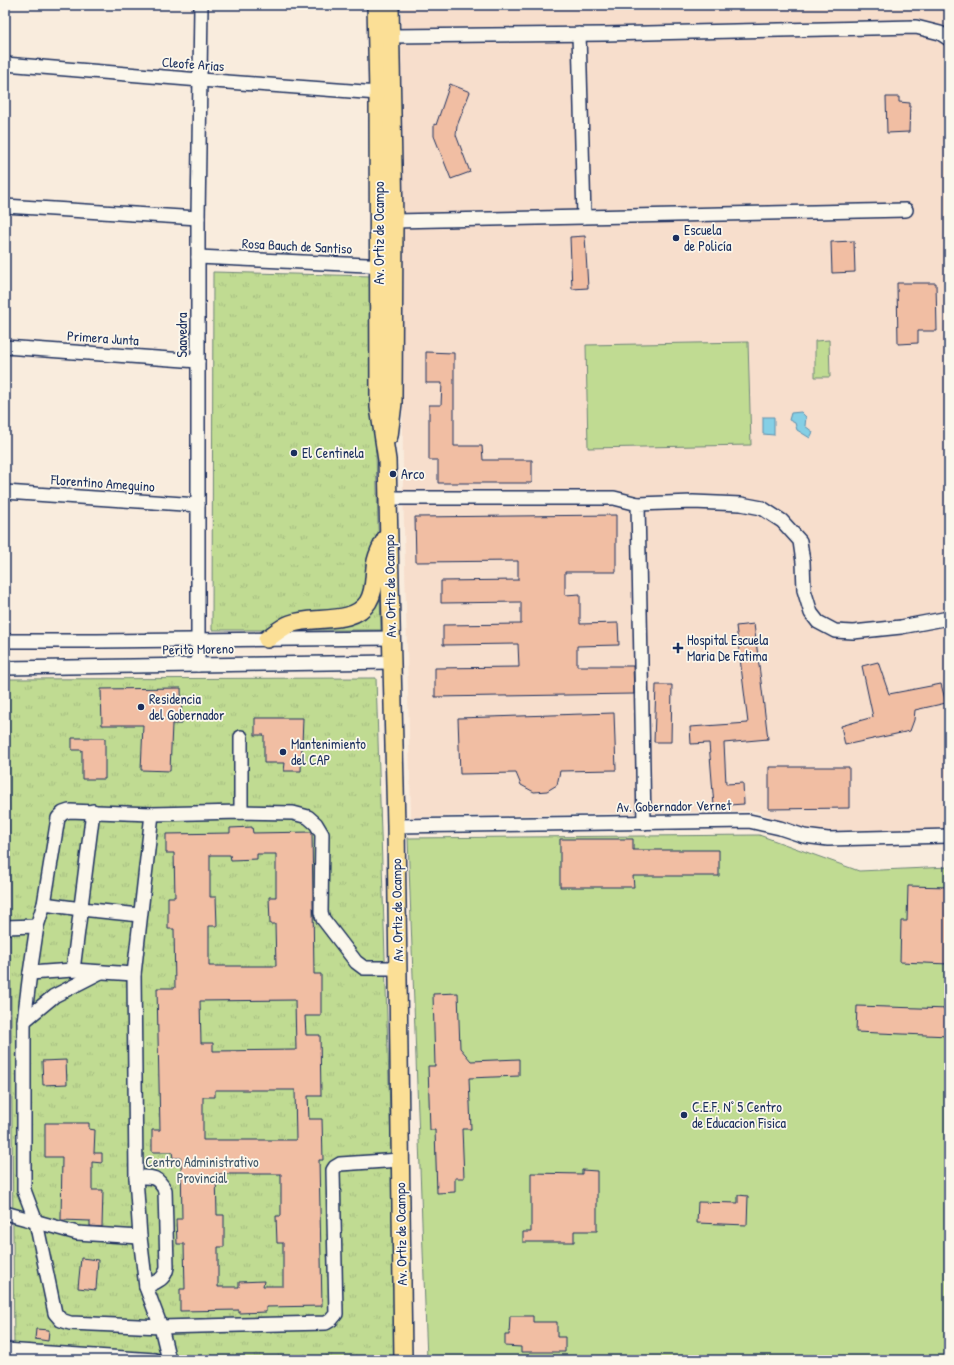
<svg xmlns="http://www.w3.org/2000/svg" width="954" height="1365" viewBox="0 0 954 1365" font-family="'Patrick Hand',sans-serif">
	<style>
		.built { fill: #f7decc }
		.grass { fill: #c0db92; stroke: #6e8578 }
		.park { fill: url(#park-tufts); stroke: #6e8578 }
		.water { fill: #85cfe5; stroke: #5b8faf }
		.building { fill: #f1bea3; stroke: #1b2f5e; fill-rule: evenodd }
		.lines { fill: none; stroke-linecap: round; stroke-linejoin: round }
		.minor-casing { stroke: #1b2f5e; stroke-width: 16 }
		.major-casing { stroke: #1b2f5e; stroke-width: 20 }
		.minor { stroke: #fbf7ec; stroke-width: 13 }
		.major { stroke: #fbdf96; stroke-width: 17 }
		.poi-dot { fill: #1b2f5e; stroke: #fbf7ec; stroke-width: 1.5 }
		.labels { text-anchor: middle; stroke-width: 3.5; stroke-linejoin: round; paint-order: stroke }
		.street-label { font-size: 14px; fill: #1b2f5e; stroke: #fbf7ec }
		.poi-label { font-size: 14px; fill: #1b2f5e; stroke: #fbf7ec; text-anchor: start }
		.park-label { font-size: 14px; fill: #445a6b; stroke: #fbf7ec }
	</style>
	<defs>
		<pattern id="park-tufts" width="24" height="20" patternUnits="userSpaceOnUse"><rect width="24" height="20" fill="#c0db92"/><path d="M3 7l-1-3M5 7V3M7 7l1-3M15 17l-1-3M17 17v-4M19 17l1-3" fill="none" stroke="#a4bc80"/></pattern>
	</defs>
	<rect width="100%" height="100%" fill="#f9ecdd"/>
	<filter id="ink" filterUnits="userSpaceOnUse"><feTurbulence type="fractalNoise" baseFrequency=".025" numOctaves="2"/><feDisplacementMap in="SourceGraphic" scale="8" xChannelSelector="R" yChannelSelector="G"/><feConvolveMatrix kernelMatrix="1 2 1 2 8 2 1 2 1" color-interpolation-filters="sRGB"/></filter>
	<g filter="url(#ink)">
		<path class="built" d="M401,5H949V829L805,831L756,811L411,817L403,485Z"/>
		<g class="grass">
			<path d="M829,340L830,377H815V341Z"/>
			<path d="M748,342L751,445L588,448L586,345Z"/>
			<path d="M759,835L859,871L949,867V1360H427L408,838Z"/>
		</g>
		<g class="park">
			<path d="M213,272L371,276L381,630H212Z"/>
			<path d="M376,678L398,1360H199L14,1347L8,679Z"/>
		</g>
		<g class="water">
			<path d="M801,412L806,417L805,426L813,432L810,438L797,430L795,423L789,420L791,413Z"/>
			<path d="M763,417H774V435L763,434Z"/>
		</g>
		<g class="building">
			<path d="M450,84L470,92L457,126L456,135L470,172L451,179L434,136V124L436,125Z"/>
			<path d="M886,97H899V102L910,103L909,132L887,133Z"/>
			<path d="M585,236L588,288L572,289L570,237Z"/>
			<path d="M854,241L855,272L832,273L831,242Z"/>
			<path d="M897,283H936L937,331H918V343L898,344Z"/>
			<path d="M426,352L454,353V446H482L483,460H532V483H438V460H429V405H441L442,383H426Z"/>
			<path d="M616,515V572H565V595L580,594V624L618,623L619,645L577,646V666H633L634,694L435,697V668L519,667L518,644L443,645V625L521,624V602L441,603V581L518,580V561L416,562L415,517Z"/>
			<path d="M754,624L768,739L724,743L726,784L743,783L744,804L714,806L709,743L691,744L690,727L748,723L736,626Z"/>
			<path d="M878,662L889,694L941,684L946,703L915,710L914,720L910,731L845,745L841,726L873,717L862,666Z"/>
			<path d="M656,685H672L671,742H654Z"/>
			<path d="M181,688L182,724H172L170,771L141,770L143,725H102L101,689Z"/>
			<path d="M614,713L616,770L560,771L557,785L547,791L534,792L521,785L516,773L460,774L458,718Z"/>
			<path d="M255,718H303L301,771H284L285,763H264V735H255Z"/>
			<path d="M72,738H105V779H82V750H72Z"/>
			<path d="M769,767H849V808L769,809Z"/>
			<path d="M252,827L253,833L312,832L314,974H321V1016H305L306,1035H320L321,1096H308L309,1119H322L323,1160H319L322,1306L266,1307V1312L239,1313V1310L180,1311V1289H185L184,1244H177L176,1219H182L181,1158H173L172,1152H152V1130H160L157,988H175L174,929H168V897H175L174,853H166V834L230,833V828ZM257,854H276V897H269L270,924H275L276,966H209V926H217L216,897H210V855H230L231,860L257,859ZM295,1000L296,1050L213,1051V1043H201L200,1001ZM215,1090H295L296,1140H203V1097H215ZM216,1174H281V1216H276L277,1243H283V1286H263L264,1281L239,1282V1287H218V1247H224V1215H217Z"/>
			<path d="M560,839H633V850H719V876H633L634,887H560Z"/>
			<path d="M908,886L949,887V964L900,962L901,921H907Z"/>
			<path d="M458,993L460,1048L471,1061L519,1059V1076L469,1078L471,1129H462L464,1178H455V1192L437,1193L435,1130H430L428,1066H435L433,994Z"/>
			<path d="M857,1006L949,1009V1036L856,1032Z"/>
			<path d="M66,1060L67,1084L43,1085L42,1061Z"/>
			<path d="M45,1123H89V1129L95,1130L94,1153H102V1163L92,1162V1190H103L102,1227L90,1226V1221L61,1220L62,1157H45Z"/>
			<path d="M582,1170L597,1171V1231H574V1242H523V1232H531V1173L582,1174Z"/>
			<path d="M738,1195L748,1196L747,1225L697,1223L698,1202L738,1203Z"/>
			<path d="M81,1258L98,1260L96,1290L78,1288Z"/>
			<path d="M510,1316H533V1322H557V1337H565V1352H521V1347L505,1346V1335H509Z"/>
			<path d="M36,1329L49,1330L48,1341L35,1339Z"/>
		</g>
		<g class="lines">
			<defs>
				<g id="minor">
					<path d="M579,34L584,217"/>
					<path d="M391,36L604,34L916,27L940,33L949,39"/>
					<path d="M5,64L200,80L378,93"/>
					<path d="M5,206L198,218"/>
					<path d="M394,221L906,210"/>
					<path d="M198,257L388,266"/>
					<path d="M5,347L198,361"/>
					<path d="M5,492L198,505"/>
					<path d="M387,498H614L638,504"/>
					<path d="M5,641H97L391,638"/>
					<path d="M198,665V218L201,5"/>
					<path d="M5,668L391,662"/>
					<path d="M241,737V812"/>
					<path d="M152,814L134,974L136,1177L140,1237L146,1287L161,1327L169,1360"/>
					<path d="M644,823L638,504L693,502L741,504L762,508L782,521L800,541L803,562L804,590L811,613L818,622L835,631L853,632L901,627L949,618"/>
					<path d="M396,826L749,821L780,828L804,836L828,839L949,836"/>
					<path d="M44,904L81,909L140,915"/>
					<path d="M5,927L37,926"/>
					<path d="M73,970L93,811"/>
					<path d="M30,973L24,1021V1190L36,1222L55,1313L61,1320L70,1323L161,1327L326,1323L331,1320L336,1314L333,1170L335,1167L340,1164L400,1160"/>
					<path d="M134,974L73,970L30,973L37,926L44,904L58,818L63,813L69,811L152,814L241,812L293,813L308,817L316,824L322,834L321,912L323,919L356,962L364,968H398"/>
					<path d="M24,1021L54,996L101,972"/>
					<path d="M136,1177C152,1177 156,1175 165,1190L167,1267C165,1280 157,1281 146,1287"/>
					<path d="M5,1213L77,1233L140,1237"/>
					<path d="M5,1350L155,1360"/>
				</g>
				<g id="major">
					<path d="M376,5L378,93L379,407L387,460L396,826L403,1360"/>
					<path d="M389,436L393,403L394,221L390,5"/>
					<path d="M267,639C274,634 282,627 290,624C313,615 353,626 368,602C376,589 373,575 376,561C378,553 382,545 386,538"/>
				</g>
			</defs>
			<use href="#minor" class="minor-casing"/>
			<use href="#major" class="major-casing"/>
			<use href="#minor" class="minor"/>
			<use href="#major" class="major"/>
		</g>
	</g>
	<g class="poi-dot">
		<circle cx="676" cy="238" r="4"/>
		<circle cx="294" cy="453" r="4"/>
		<circle cx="393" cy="474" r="4"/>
		<path d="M676 642h4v4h4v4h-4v4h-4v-4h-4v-4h4z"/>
		<circle cx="141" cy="707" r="4"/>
		<circle cx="283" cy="752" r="4"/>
		<circle cx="684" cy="1115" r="4"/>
	</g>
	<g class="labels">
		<g class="street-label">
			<text transform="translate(193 64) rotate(4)" y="5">Cleofe Arias</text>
			<text transform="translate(379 233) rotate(-90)" y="5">Av. Ortiz de Ocampo</text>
			<text transform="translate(297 246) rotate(3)" y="5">Rosa Bauch de Santiso</text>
			<text transform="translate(182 335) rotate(-90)" y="5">Saavedra</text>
			<text transform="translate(103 338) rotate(4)" y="5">Primera Junta</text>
			<text transform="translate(103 483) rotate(4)" y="5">Florentino Ameguino</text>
			<text transform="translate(390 586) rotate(-91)" y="5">Av. Ortiz de Ocampo</text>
			<text transform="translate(198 649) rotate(-1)" y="5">Perito Moreno</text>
			<text transform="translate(674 806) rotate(-1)" y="5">Av. Gobernador Vernet</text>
			<text transform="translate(397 910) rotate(-91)" y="5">Av. Ortiz de Ocampo</text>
			<text transform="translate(401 1234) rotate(-91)" y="5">Av. Ortiz de Ocampo</text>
		</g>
		<g class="poi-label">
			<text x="684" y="235">Escuela<tspan x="684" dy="16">de Policía</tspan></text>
			<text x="302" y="458">El Centinela</text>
			<text x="401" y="479">Arco</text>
			<text x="687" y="645">Hospital Escuela<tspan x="687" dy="16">Maria De Fatima</tspan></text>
			<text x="149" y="704">Residencia<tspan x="149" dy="16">del Gobernador</tspan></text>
			<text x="291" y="749">Mantenimiento<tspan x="291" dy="16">del CAP</tspan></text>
			<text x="692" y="1112">C.E.F. N° 5 Centro<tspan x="692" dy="16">de Educacion Fisica</tspan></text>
		</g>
		<g class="park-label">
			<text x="202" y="1167">Centro Administrativo<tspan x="202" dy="16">Provincial</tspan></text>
		</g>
	</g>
	<rect width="954" height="1365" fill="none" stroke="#fbf7ec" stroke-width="20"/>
	<rect x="10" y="10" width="934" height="1345" fill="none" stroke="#1b2f5e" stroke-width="1.5" filter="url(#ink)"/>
</svg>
